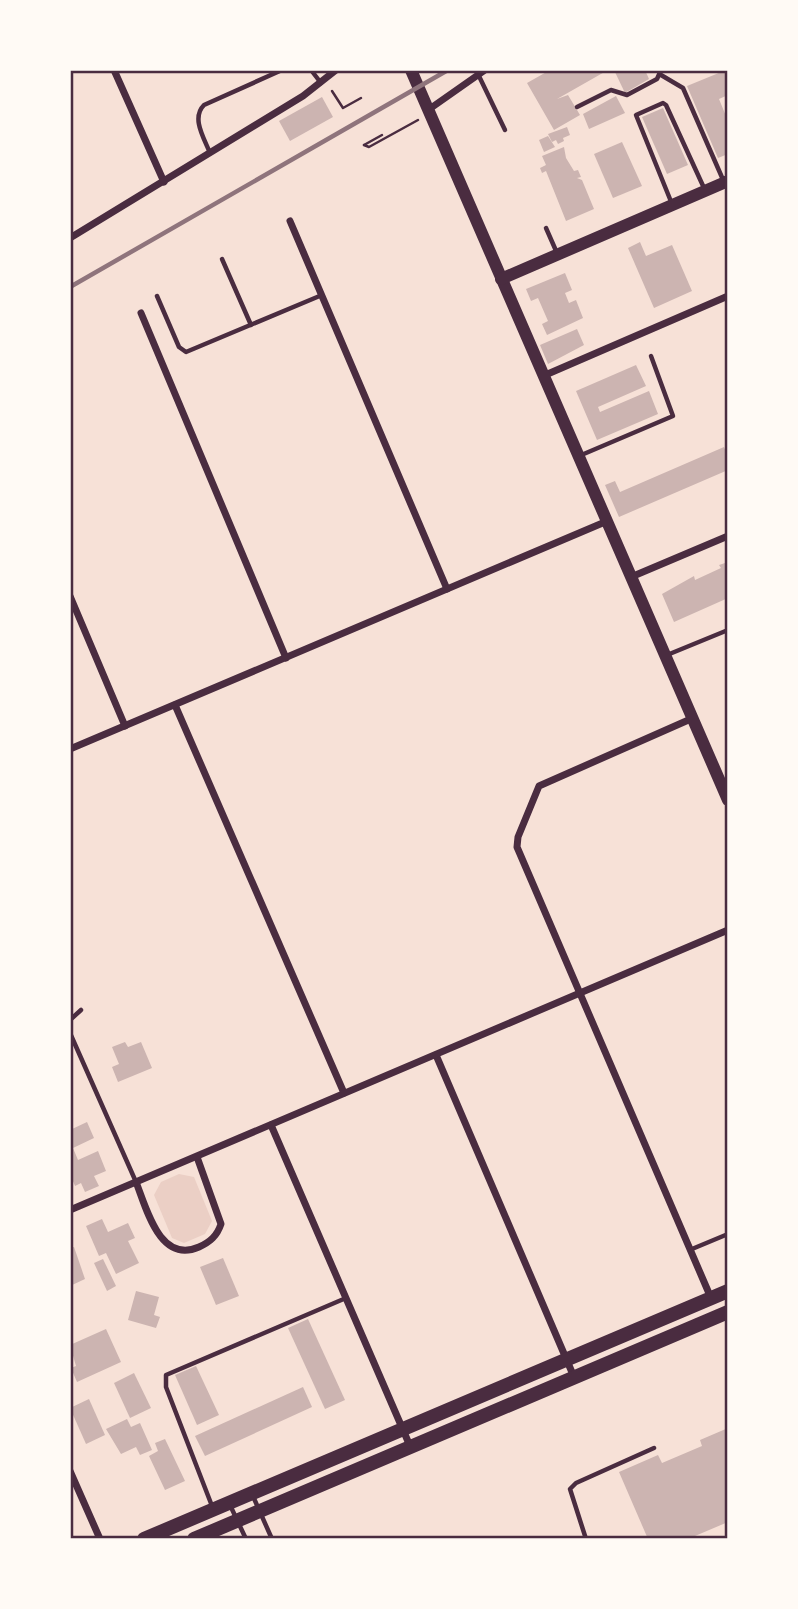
<svg xmlns="http://www.w3.org/2000/svg" width="798" height="1609" viewBox="0 0 798 1609" font-family="Roboto,sans-serif">
	<style>
		.green { fill: #ebcfc5 }
		.building { fill: #ccb4b1 }
		.lines { fill: none; stroke-linecap: round; stroke-linejoin: round }
		.path { stroke: #4a2c40; stroke-width: 2.5 }
		.service { stroke: #4a2c40; stroke-width: 4.5 }
		.minor { stroke: #4a2c40; stroke-width: 7 }
		.tertiary { stroke: #4a2c40; stroke-width: 12 }
		.secondary { stroke: #4a2c40; stroke-width: 14 }
		.rail { stroke: #8f747c; stroke-width: 4.5 }
		.neatline { fill: none; stroke: #4a2c40; stroke-width: 2.5 }
	</style>
	<rect width="100%" height="100%" fill="#f7e1d7"/>
	<path class="green" d="M179,1174L194,1177L212,1221L205,1234L184,1243L172,1238L154,1195L161,1182Z"/>
	<g class="building">
		<path d="M550,70H608L557,99L568,95L580,115L554,130L527,83Z"/>
		<path d="M614,70H645L649,79L625,93Z"/>
		<path d="M726,70L728,95L719,99L728,121V154L718,158L687,86Z"/>
		<path d="M616,96L625,113L589,129L583,114Z"/>
		<path d="M322,97L333,117L290,141L279,121Z"/>
		<path d="M663,108L688,165L667,174L642,117Z"/>
		<path d="M567,127L570,135L563,138L564,141L558,144L556,140L552,142L548,134Z"/>
		<path d="M548,136L555,147L544,152L539,140Z"/>
		<path d="M622,142L642,186L613,198L594,154Z"/>
		<path d="M564,147L566,158L574,171L578,170L581,177L577,178L582,180L594,209L566,221L546,171L542,173L540,168L546,165L542,156Z"/>
		<path d="M640,242L646,256L672,245L692,291L654,308L628,248Z"/>
		<path d="M565,273L572,290L565,293L569,303L576,300L583,318L547,335L542,324L548,321L538,298L531,301L526,289Z"/>
		<path d="M577,329L584,345L548,364L540,345Z"/>
		<path d="M636,365L646,386L598,407L600,412L649,391L658,414L597,440L576,391Z"/>
		<path d="M724,447L728,457V470L619,517L605,485L615,481L620,492Z"/>
		<path d="M728,562V598L674,622L662,594L694,576L695,580L721,568L719,565Z"/>
		<path d="M125,1042L128,1047L141,1042L152,1068L118,1082L112,1067L119,1064L112,1047Z"/>
		<path d="M87,1122L94,1138L73,1148L78,1160L98,1151L106,1171L94,1176L99,1186L85,1192L81,1183L75,1186L70,1174V1130Z"/>
		<path d="M102,1219L108,1232L128,1223L135,1238L128,1241L139,1263L116,1274L106,1253L99,1256L86,1226Z"/>
		<path d="M74,1247L85,1279L70,1286V1248Z"/>
		<path d="M223,1258L239,1296L216,1305L200,1267Z"/>
		<path d="M103,1259L116,1286L107,1291L94,1263Z"/>
		<path d="M136,1291L159,1297L154,1315L160,1317L156,1328L128,1320Z"/>
		<path d="M308,1319L345,1400L325,1409L288,1328Z"/>
		<path d="M106,1329L121,1362L77,1382L71,1368L76,1366L70,1345Z"/>
		<path d="M196,1366L219,1415L197,1425L175,1375Z"/>
		<path d="M134,1373L151,1408L130,1418L114,1383Z"/>
		<path d="M303,1387L312,1407L205,1456L195,1436Z"/>
		<path d="M89,1399L105,1435L86,1444L70,1408Z"/>
		<path d="M127,1419L131,1427L140,1423L152,1450L140,1455L136,1447L121,1454L106,1429Z"/>
		<path d="M728,1428V1522L695,1536L696,1539H648L619,1472L658,1455L662,1463L702,1446L700,1440Z"/>
		<path d="M165,1439L185,1481L165,1490L149,1456L158,1451L155,1443Z"/>
	</g>
	<g class="lines">
		<g class="path">
			<path d="M332,91L343,108L361,98"/>
			<path d="M364,145L369,147L418,120"/>
			<path d="M364,145L382,135"/>
		</g>
		<g class="service">
			<path d="M311,70L321,83"/>
			<path d="M478,74L505,130"/>
			<path d="M661,75L683,88L724,182"/>
			<path d="M577,107L611,90L627,95L657,79L661,70"/>
			<path d="M210,153C204,138 191,118 204,105L282,70"/>
			<path d="M672,204L636,115L663,103L666,105L704,188"/>
			<path d="M546,228L557,253"/>
			<path d="M222,259L251,325"/>
			<path d="M157,296L179,347L186,352L322,295"/>
			<path d="M579,456L673,416L651,356"/>
			<path d="M667,655L728,630"/>
			<path d="M70,1020L81,1010"/>
			<path d="M70,1033L136,1182"/>
			<path d="M692,1249L728,1234"/>
			<path d="M252,1494L272,1539"/>
			<path d="M230,1505L246,1539"/>
			<path d="M212,1506L166,1387V1375L346,1298"/>
			<path d="M586,1539L570,1489L576,1483L654,1448"/>
		</g>
		<g class="minor">
			<path d="M114,70L164,182"/>
			<path d="M428,110L485,70"/>
			<path d="M290,221L447,589"/>
			<path d="M70,238L303,96L336,70"/>
			<path d="M141,313L286,658"/>
			<path d="M543,376L728,296"/>
			<path d="M631,577L728,536"/>
			<path d="M70,596L125,726"/>
			<path d="M175,705L344,1093"/>
			<path d="M693,718L539,786L518,837L517,847L711,1298"/>
			<path d="M70,749L605,522"/>
			<path d="M436,1055L574,1377"/>
			<path d="M271,1125L410,1446"/>
			<path d="M136,1182C147,1210 160,1264 199,1247C210,1242 217,1236 221,1224L197,1157"/>
			<path d="M70,1210L728,930"/>
			<path d="M70,1471L100,1539"/>
		</g>
		<g class="tertiary">
			<path d="M411,70L728,800"/>
			<path d="M501,279L728,181"/>
		</g>
		<g class="secondary">
			<path d="M144,1539L728,1291"/>
			<path d="M194,1539L728,1312"/>
		</g>
		<path class="rail" d="M70,287L448,70"/>
	</g>
	<rect width="798" height="1609" fill="none" stroke="#fffaf5" stroke-width="144"/>
	<rect x="72" y="72" width="654" height="1465" class="neatline"/>
</svg>
